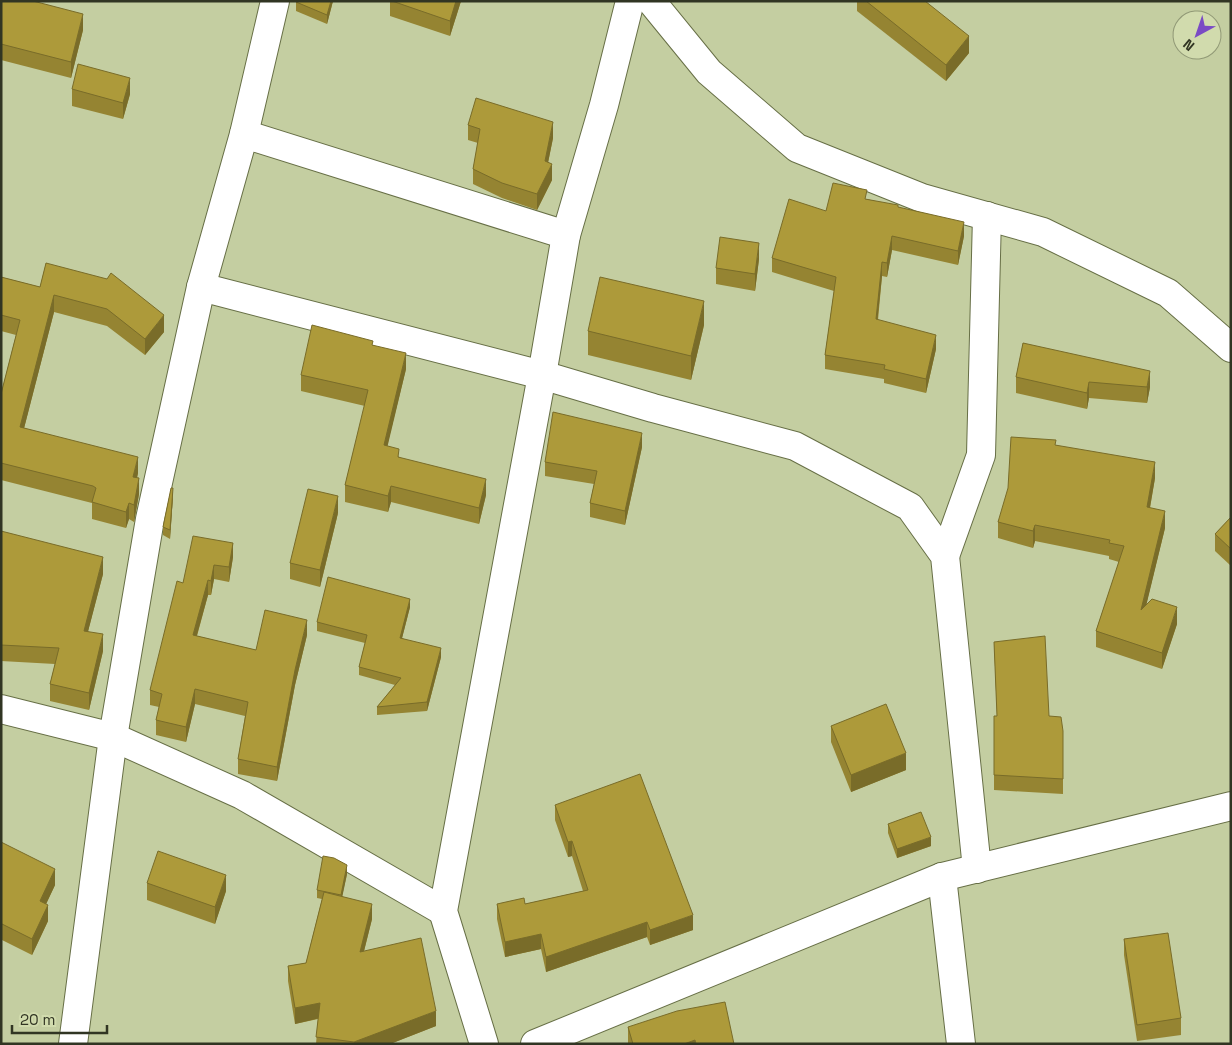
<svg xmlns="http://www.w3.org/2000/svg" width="1232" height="1045" viewBox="0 0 1232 1045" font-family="'Space Grotesk',sans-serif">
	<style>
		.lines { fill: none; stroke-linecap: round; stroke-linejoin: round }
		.street-casing { stroke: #676f46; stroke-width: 30 }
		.street { stroke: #fff; stroke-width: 28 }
		.wall { fill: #958432 }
		.shaded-wall { fill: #796c29 }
		.building { fill: #ad9a3a; stroke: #796c29 }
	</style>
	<rect width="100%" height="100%" fill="#c4cea1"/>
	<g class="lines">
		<defs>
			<g id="street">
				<path d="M651,1L709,72L797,148L922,198L1043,232L1168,293L1231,348"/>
				<path d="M244,134L566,235"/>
				<path d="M201,287L542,375L653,408L795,446L910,507L945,556L977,869"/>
				<path d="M945,556L981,455L987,216"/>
				<path d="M1,709L113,737L242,795L443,911"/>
				<path d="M942,877L961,1044"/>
				<path d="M73,1044L113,737L150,519L201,287L244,134L275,1"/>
				<path d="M484,1044L443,911L542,375L566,235L604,105L630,1"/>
				<path d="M535,1044L942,877L1231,806"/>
			</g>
		</defs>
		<use href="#street" class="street-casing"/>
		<use href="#street" class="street"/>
	</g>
	<g class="wall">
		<path d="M1,1L83,30L71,78L1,60Z"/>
		<path d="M333,1L327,24L296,11V2Z"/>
		<path d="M390,1H461L450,36L390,16Z"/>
		<path d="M857,1H925L969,53L946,81L857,11Z"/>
		<path d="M72,89L130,94L123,119L72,106Z"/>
		<path d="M468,125L553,138L548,163L552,180L537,210L502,198L473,184V169L478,143L468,140Z"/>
		<path d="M867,199L898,207L964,236L958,265L892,250L887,277L882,276L878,320L936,349L926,393L884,383V379L825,369V355L834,291L772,272V258L826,211Z"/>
		<path d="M759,259L755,291L716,284V268Z"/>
		<path d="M46,263L164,332L145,355L107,326L54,312L24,428L138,473L137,478L139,494L134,522L129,519L126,528L92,519V503L1,480V394L16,335L1,331V277L40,287Z"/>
		<path d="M704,325L691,380L588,355V331Z"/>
		<path d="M1023,343L1150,387L1147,403L1089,398L1087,409L1016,393V377Z"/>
		<path d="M373,345L406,369L387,446L399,457L486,495L479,524L391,502L388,512L345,502V485L365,406L301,391V375Z"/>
		<path d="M1056,445L1155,478L1150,508L1165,528L1146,605L1177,624L1162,669L1096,647V631L1119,562L1109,559V556L1035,541L1033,548L998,538V522Z"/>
		<path d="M642,447L625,525L590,517V503L594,484L545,476V462Z"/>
		<path d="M173,496L170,539L163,535V527Z"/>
		<path d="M338,513L320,587L290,579V563Z"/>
		<path d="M1231,517V566L1215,551V534Z"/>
		<path d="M1,531L103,574L88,631L103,651L89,710L50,701V684L55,664L1,661Z"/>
		<path d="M233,543V557L229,582L214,579L211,595H208L197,636L256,650L307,635L295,685L277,781L238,774V759L245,716L195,704L186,742L156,735V720L159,707L150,705V690L183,583Z"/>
		<path d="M410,607L402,638L441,657L427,711L377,715V707L395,685L359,675V667L365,643L317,631V622Z"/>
		<path d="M994,642L1049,716L1063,731V794L994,790V716H997Z"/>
		<path d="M831,726L906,770L851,792L831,742Z"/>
		<path d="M555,805L693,930L650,945L647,937L546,972L541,949L505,957L497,919V904H525L583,891L572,856L568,857L555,820Z"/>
		<path d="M888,824L931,846L897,858L888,833Z"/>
		<path d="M1,842L55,885L46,904L48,921L32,955L2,940Z"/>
		<path d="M347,874L342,896L372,919L364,951L436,1026L390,1044H316L318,1019L295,1024L288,981V966L306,963L322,899L317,898V890Z"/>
		<path d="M147,883L226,891L215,924L147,900Z"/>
		<path d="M1124,939L1181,1018V1035L1137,1041L1124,955Z"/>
		<path d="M628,1027L734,1044H628Z"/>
	</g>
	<g class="shaded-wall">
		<path d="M331,1H333L327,24V15Z"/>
		<path d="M456,1H461L450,36V21Z"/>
		<path d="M83,14V30L71,78V62Z"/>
		<path d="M969,36V53L946,81V65Z"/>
		<path d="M130,78V94L123,119V103Z"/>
		<path d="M553,122V138L545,177V161Z"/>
		<path d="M552,164V180L537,210V194Z"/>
		<path d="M964,222V236L958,265V251Z"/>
		<path d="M892,236V250L887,277V263Z"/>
		<path d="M759,243V259L755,291V274Z"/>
		<path d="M882,262V276L876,333V319Z"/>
		<path d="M54,295V312L20,444V427Z"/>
		<path d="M704,301V325L691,380V356Z"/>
		<path d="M164,315V332L145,355V339Z"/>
		<path d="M936,335V349L926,393V379Z"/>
		<path d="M406,353V369L384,461V445Z"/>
		<path d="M1150,371V387L1147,403V387Z"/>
		<path d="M1089,382V398L1087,409V393Z"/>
		<path d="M642,433V447L625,525V511Z"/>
		<path d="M138,457V473L133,494V477Z"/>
		<path d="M1155,462V478L1147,524V507Z"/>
		<path d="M139,478V494L134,522V505Z"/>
		<path d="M486,479V495L479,524V508Z"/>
		<path d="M391,486V502L388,512V496Z"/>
		<path d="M173,488V496L170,539V530Z"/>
		<path d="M338,496V513L320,587V570Z"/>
		<path d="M129,503V519L126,528V512Z"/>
		<path d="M1165,511V528L1141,627V610Z"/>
		<path d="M1035,525V541L1033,548V531Z"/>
		<path d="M233,543V557L229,582V567Z"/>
		<path d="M103,557V574L84,647V631Z"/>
		<path d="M214,565V579L211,595V581Z"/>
		<path d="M208,580V595L193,649V635Z"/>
		<path d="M410,599V607L400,646V638Z"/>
		<path d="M1177,607V624L1162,669V653Z"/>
		<path d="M307,620V635L295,685L277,781V767L295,670Z"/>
		<path d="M103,634V651L89,710V693Z"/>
		<path d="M441,648V657L427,711V702Z"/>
		<path d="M195,689V704L186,742V727Z"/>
		<path d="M906,753V770L851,792V775Z"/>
		<path d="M931,837V846L897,858V849Z"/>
		<path d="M572,841V856L568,857V842Z"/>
		<path d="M347,865V874L341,903V895Z"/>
		<path d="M55,869V885L40,917V901Z"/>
		<path d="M226,875V891L215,924V907Z"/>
		<path d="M372,904V919L360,967V952Z"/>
		<path d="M48,905V921L32,955V939Z"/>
		<path d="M693,915V930L650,945V930Z"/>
		<path d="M647,922V937L546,972V957Z"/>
		<path d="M541,934V949L505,957V942Z"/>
		<path d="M320,1003V1018L295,1024V1008Z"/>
		<path d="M436,1011V1026L390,1044H354V1042Z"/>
		<path d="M695,1040V1044H684Z"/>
	</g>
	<g class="building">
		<path d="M1,1H33L83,14L71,62L1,44Z"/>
		<path d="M296,1H331L327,15L296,2Z"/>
		<path d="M392,1H456L450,21Z"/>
		<path d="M866,1H925L969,36L946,65Z"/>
		<path d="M78,64L130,78L123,103L72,89Z"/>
		<path d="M476,98L553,122L545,161L552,164L537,194L502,183L473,169L480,129L468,125Z"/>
		<path d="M833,183L867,190L865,199L898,205V207L964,222L958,251L892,236L887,263L882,262L876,319L936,335L926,379L884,369L885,365L825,355L836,277L772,258L789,199L826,211Z"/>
		<path d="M720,237L759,243L755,274L716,268Z"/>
		<path d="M46,263L107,279L111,273L164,315L145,339L107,309L54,295L20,427L138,457L133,477L139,478L134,505L129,503L126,512L92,502L96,488L93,486L1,463V394L20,320L1,315V277L40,287Z"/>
		<path d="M600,277L704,301L691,356L588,331Z"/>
		<path d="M312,325L373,341L372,345L406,353L384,445L399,449L398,457L486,479L479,508L391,486L388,496L345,485L368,390L301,375Z"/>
		<path d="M1023,343L1150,371L1147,387L1089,382L1087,393L1016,377Z"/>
		<path d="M553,412L642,433L625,511L590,503L597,471L545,462Z"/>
		<path d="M1011,437L1056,440L1055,445L1155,462L1147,507L1165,511L1141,610L1152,599L1177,607L1162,653L1096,631L1124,546L1109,543L1110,540L1035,525L1033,531L998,522L1008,488Z"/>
		<path d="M171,488H173L170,530L163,527Z"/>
		<path d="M308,489L338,496L320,570L290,563Z"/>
		<path d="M1231,517V549L1215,534Z"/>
		<path d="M1,531L103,557L84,631L103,634L89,693L50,684L59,648L1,645Z"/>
		<path d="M193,536L233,543L229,567L214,565L211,581L208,580L193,635L256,650L265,610L307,620L295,670L277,767L238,759L248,702L195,689L186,727L156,720L162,694L150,690L177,581L183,583Z"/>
		<path d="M328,577L410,599L400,638L441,648L427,702L377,707L401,678L359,667L367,635L317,622Z"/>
		<path d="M1045,636L1049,716L1061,717L1063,731V779L994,775V716H997L994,642Z"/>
		<path d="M886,704L906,753L851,775L831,726Z"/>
		<path d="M640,774L693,915L650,930L647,922L546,957L541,934L505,942L497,904L524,898L525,904L588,890L572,841L568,842L555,805Z"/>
		<path d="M921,812L931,837L897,849L888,824Z"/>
		<path d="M1,842L55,869L40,901L48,905L32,939L2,924L1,925Z"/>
		<path d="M158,851L226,875L215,907L147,883Z"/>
		<path d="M323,856L334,858L347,865L341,895L317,890Z"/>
		<path d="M324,892L372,904L360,952L421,938L436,1011L354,1042L316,1037L320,1003L295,1008L288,966L306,963Z"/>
		<path d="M1168,933L1181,1018L1137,1025L1124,939Z"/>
		<path d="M725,1002L734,1044H696L695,1040L684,1044H633L628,1027L677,1011Z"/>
	</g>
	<rect width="1232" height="1045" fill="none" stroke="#313523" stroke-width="5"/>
	<g transform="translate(1197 35) rotate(220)"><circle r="24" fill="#d1dbad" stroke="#919976"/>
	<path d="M0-4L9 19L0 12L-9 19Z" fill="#7a4bc4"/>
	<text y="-8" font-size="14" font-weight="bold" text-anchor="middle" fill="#313523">N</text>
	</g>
	<path d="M12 1025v8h95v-8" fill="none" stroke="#313523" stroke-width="2.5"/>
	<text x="20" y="1025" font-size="15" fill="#313523" stroke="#d1dbad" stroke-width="4" paint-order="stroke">20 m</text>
</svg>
